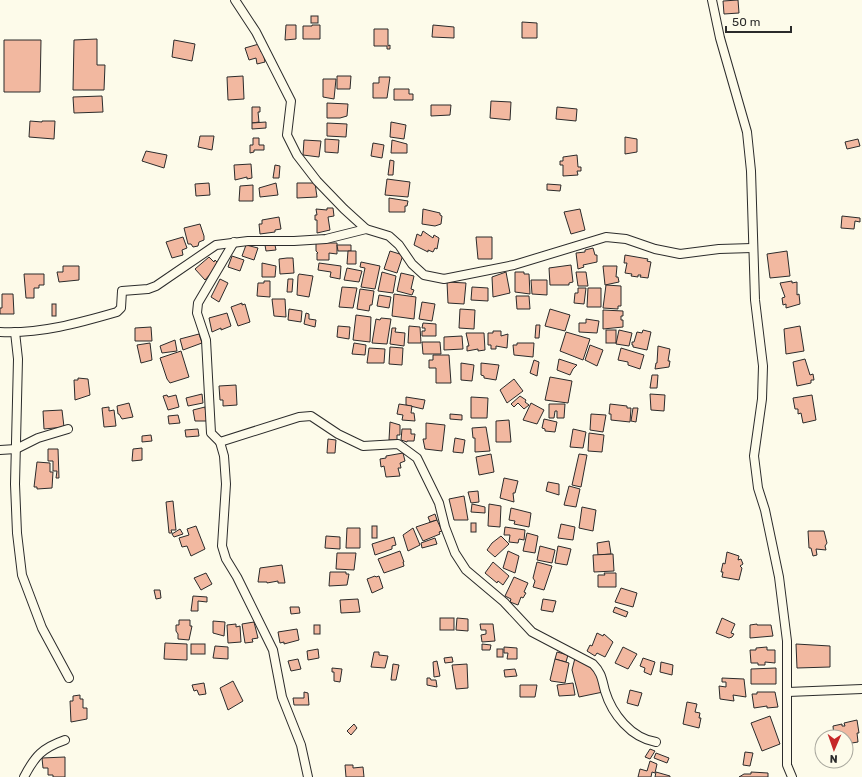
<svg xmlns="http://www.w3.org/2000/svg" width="862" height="777" viewBox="0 0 862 777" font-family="Rubik,sans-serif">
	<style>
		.building { fill: #f2b8a0; stroke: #2b2b2b }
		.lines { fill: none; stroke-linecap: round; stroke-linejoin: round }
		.street-casing { stroke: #2b2b2b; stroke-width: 10 }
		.street { stroke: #fdfbea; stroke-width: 8 }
	</style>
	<rect width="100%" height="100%" fill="#fdfbea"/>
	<g class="building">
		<path d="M738,0L739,13L724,14L723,1Z"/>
		<rect x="311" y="16" width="7" height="7"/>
		<path d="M522,22L537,23V38H522Z"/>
		<path d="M286,25H296V39L285,40Z"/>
		<path d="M312,25H320V39H303V26H312Z"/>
		<path d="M433,25L454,27V38L432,37Z"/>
		<path d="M374,29H388V46L390,45V49H387V46H374Z"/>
		<path d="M97,39V65H105L104,90H73L74,40Z"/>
		<path d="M4,40H41L40,92H4Z"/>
		<path d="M174,40L195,44L192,61L172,57Z"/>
		<path d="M259,44L261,52H263L265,62L257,64L256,58L249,60L245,48Z"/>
		<path d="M243,76L244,99L228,100L227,77Z"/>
		<path d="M337,76H351L350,89H337Z"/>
		<path d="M379,77H390L387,98H373V83H379Z"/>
		<path d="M323,79H336L334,99L323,97Z"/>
		<path d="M394,89H409V94H413V100H394Z"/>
		<path d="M102,96L103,112L74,113L73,97Z"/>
		<path d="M491,101L511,102L510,120L490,118Z"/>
		<path d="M327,103L348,104L347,116L340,118H327Z"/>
		<path d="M431,105H451L450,115L431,116Z"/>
		<path d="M252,107H260V112H258L259,122L252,123Z"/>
		<path d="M557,107L577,109L576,121L556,119Z"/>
		<path d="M30,121L42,122V121H55L54,139L29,137Z"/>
		<path d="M266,122V128L252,129V123Z"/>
		<path d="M391,122L406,125L404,139L390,137Z"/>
		<path d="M327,123L347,124L346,137L327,136Z"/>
		<path d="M200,136H214L212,150L198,147Z"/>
		<path d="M625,137L637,139V152L625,154Z"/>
		<path d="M253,138H259V145H264V150H254V152L250,153V145H253Z"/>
		<path d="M325,139L339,140L338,153L325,152Z"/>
		<path d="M858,139L860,146L847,149L845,142Z"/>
		<path d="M304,140L321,141L319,157L303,155Z"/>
		<path d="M392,140L407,144V153H391Z"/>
		<path d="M373,143L384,145L382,158L371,156Z"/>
		<path d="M146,151L167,155L164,168L142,161Z"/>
		<path d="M577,155L578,167H581V171H577L578,175L563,176V165H560V161H563V157Z"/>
		<path d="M390,160L394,161L393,175H388Z"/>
		<path d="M251,164L252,178L247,179V177L235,180L234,165Z"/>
		<path d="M275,165L280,166L279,178H273Z"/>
		<path d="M387,179L410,182L408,197L385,195Z"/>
		<path d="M209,183L210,195L196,196L195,184Z"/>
		<path d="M276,183L278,195L260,197L259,188Z"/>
		<path d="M297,183H315L317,197L297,198Z"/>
		<path d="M547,184L561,185L560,191L547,190Z"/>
		<path d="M253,185V201H239L240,186Z"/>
		<path d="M389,198L408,201L407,206H405V212H389Z"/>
		<path d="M327,208H333L334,216L328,217L330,230L317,233V220H315V215H317L316,209L327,210Z"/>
		<path d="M423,209L440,213V215L442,216L441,224L435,226L422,224Z"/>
		<path d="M580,209L585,230L571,234L564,212Z"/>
		<path d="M842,216L860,218V222L855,221L854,229L841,228Z"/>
		<path d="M279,217L281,229L275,230V232L260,234L259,224H262V220Z"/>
		<path d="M200,224L204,236V240L199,242L198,246L193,247L191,244H188L184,228Z"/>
		<path d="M423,231L433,238L434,235L439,238L437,249L435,248L433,252L428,250V252L414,245L417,234L421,236Z"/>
		<path d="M183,237L187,248L182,250L183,255L172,258L166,242Z"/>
		<path d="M476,237H492V259H478Z"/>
		<path d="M316,243H337V254L329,253V260H317V253H318L316,251Z"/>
		<path d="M246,245L258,248L254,260L242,256Z"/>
		<path d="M265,245H275L276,250L266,251Z"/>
		<path d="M337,245H351V251H338Z"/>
		<path d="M593,248L595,255H597V262L583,265L584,267L578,269L576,253L585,252V250Z"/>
		<path d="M348,251H356V264H347Z"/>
		<path d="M390,251L403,255L397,273L384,269Z"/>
		<path d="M787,251L790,276L770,278L767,254Z"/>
		<path d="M625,255L648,259L647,261L651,262L648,278L640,277L641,275H638V277L631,276L632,274L625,273L627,263H624Z"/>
		<path d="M232,256L244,260L240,271L228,267Z"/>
		<path d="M209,257L214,262L215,260L219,264L205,280L195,269Z"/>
		<path d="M287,258H293L294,273L280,274L279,259Z"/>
		<path d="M361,262L380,266L375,289L361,287L365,268L360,267Z"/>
		<path d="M262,263L276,266L275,277H262Z"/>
		<path d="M319,263L341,266L340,279L330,277L331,272L318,270Z"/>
		<path d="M571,265L573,282L569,283V285H550L549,268Z"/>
		<path d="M63,266H79V280L59,282L57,272H63Z"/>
		<path d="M603,266H617L616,277H618L619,282L605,285Z"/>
		<path d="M347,268L362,271L359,282L344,280Z"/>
		<path d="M382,272L396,276L393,293L378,291Z"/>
		<path d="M506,272L510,293L493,297L492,277Z"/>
		<path d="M515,272H524V274H529L530,294L515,292Z"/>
		<path d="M576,272H586L588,286H578Z"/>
		<path d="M401,273L414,276L411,289L414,290L412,295L397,291Z"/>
		<path d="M24,274H44V285H39V288H34V298H26Z"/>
		<path d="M299,274L313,276L309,297L297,295L298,276Z"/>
		<path d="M220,279L228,283L219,302L211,297Z"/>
		<path d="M288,279H293L292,292H287Z"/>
		<path d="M531,280H547V295L532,294Z"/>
		<path d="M264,281H270V297L257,296L258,283H264Z"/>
		<path d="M792,281V283L797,282V295L799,294L800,304L786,308V304L783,305L782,298L785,297L780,283Z"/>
		<path d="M447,282L466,283L464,304L448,303Z"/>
		<path d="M606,285L621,286V306H618V309L603,308Z"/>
		<path d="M342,287L357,288L353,308L339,307Z"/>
		<path d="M472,287L488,288V301L471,300Z"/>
		<path d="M578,288H586L584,304L574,303L575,293H578Z"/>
		<path d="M588,288H601V307H587Z"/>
		<path d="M360,289L374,291L372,305H370L369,311L357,309Z"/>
		<path d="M2,294H13L14,314H0V308H2Z"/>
		<path d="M394,294L416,297L414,319L392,316Z"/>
		<path d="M379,295L391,297L389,308L377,306Z"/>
		<path d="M516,296H529L530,309H517Z"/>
		<path d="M272,299H285L286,317L274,316Z"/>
		<path d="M422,302L435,304L432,321L419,319Z"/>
		<path d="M242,303V305L245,304L250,322L238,326L231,307Z"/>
		<rect x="52" y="304" width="4" height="12"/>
		<path d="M289,309L302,311L301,322L288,320Z"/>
		<path d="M460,309L475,310L474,329L459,328Z"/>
		<path d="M550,309L570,315L565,331L545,326Z"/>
		<path d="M603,310L623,311V316H621V320H623V327L603,329Z"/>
		<path d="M227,313L231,326L221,330V328L212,332L209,318Z"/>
		<path d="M306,313L309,314V319L316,320L315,327L304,324Z"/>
		<path d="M356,315L371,317L370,342L353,340Z"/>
		<path d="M381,318L391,319L387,344L372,343L376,319L380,320Z"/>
		<path d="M586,319L599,321L597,333L579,332V323H586Z"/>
		<path d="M423,323L436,324V336H422V331H425V328H422Z"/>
		<path d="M536,325H540L539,338H535Z"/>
		<path d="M338,326L350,327L349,339L337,337Z"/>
		<path d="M409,326L420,327L421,343H408Z"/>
		<path d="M800,326L804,351L786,354L784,329Z"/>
		<path d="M151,327L152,341H135V328Z"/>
		<path d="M392,328H396L395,332L405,333L404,346L390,344Z"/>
		<rect x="606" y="330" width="10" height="13"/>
		<path d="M619,330L632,333L629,346L616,344Z"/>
		<path d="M643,330L651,332L647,350L633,347V345H632V342H634L637,332L642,333Z"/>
		<path d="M493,331H501V336L508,334L507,348L496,346V349H491V345H488V333H493Z"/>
		<path d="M566,332L590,339L583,360L560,351Z"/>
		<path d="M466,333H484L485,350L478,351V349L467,351V346H469Z"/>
		<path d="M199,334L202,343L183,350L180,339Z"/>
		<path d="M462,336L463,349L444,350V337Z"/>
		<path d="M175,340L177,351L162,353L160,346Z"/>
		<path d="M422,342H440L441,354H423Z"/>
		<path d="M150,343L152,360L141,363L137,345Z"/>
		<path d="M354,343L366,345L365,355L352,354Z"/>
		<path d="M517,343H534L533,357L514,355L513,345H517Z"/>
		<path d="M590,345L603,350L597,366L585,360Z"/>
		<path d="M658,346L670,349L668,361H670L669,367L655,369L656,363H657Z"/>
		<path d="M390,347L403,348L402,365L389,364Z"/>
		<path d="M369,348L385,349L384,363H367Z"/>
		<path d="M621,348L644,355L640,369L628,365V362L618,360Z"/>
		<path d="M181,351L189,377L170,383L167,379L160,358Z"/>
		<path d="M433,355H449L451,383H436V368H429V360H433Z"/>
		<path d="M559,359L577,365L573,369L570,375L557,370Z"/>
		<path d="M805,359L810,375L813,374L814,380H811V383L797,386L793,362Z"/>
		<path d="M534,360L539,362L537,376L530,373Z"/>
		<path d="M461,363L474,365L472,381L461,380Z"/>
		<path d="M481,363L499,365L496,380L484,378V376L481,375Z"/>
		<path d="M652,375H658L657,388H650Z"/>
		<path d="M550,377L572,381L568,403L545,400Z"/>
		<path d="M78,378L88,379L90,395L75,400L74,380H78Z"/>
		<path d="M514,379L523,391L507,403L500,390Z"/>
		<path d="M236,385L237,405L223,406V400H220L219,386Z"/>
		<path d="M202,394L203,403L188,406L186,398Z"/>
		<path d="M650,394L665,395L664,411L651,410Z"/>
		<path d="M167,395L168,397L176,395L179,407L168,410L163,396Z"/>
		<path d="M812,395L816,420L803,423L801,413L798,414V409H795L793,398Z"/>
		<path d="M520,396L526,400L525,402L529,405L524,409L518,403L514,407L511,404Z"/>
		<path d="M406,397L425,400L423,409L406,405Z"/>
		<path d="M471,397L488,398L487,418H471Z"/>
		<path d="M129,403L133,417L122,419L119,414H118L117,406Z"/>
		<path d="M531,403L544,410L537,424L523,420Z"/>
		<path d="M399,404L412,406L411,413H414L415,421L402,420L403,415L397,414Z"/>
		<path d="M549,404H565L564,418H557V411H555L554,418H549Z"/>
		<path d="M610,404L627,406V408H631L630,422L611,420V414H609Z"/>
		<path d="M109,407V411L114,410L116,426L104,427L102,408Z"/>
		<path d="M205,407L207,421H195L193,410Z"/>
		<path d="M633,408H638L636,422L631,421Z"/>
		<path d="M62,410L64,427L44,429L43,411Z"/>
		<path d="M450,414L462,415V420L450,419Z"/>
		<path d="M591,414L606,415L603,432L590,430Z"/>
		<path d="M178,415L180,423L169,424L168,416Z"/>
		<path d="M544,419L557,422L555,432L545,431V429L542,428Z"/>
		<path d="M509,420L511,442H496V421Z"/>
		<path d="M390,422L400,425V435H397V440H389Z"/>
		<path d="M426,423L445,425L442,451L425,449L423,439H426Z"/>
		<path d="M486,427L490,451L475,452V438H473L472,428Z"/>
		<path d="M198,429L199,436L186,437L185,430Z"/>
		<path d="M402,429H411V434H415L414,441H407V442L401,440Z"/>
		<path d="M573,429L586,432L583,448L570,447Z"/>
		<path d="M589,433L604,435L602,452L588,451Z"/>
		<path d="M151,435L152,441L142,442V436Z"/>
		<path d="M455,438L465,440L463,453L453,452Z"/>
		<path d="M328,439L336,440L335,453H327Z"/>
		<path d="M142,448V460L132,461L133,449Z"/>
		<path d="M48,449H58L59,478H56L57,471H53V461H48Z"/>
		<path d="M403,453L405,461L400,463L401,468H398L400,476L386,477L384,466L381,467L380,459L386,458V456Z"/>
		<path d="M491,454L494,472L479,475L476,457Z"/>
		<path d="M579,454L587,455L581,487L572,485Z"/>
		<path d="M37,462L50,463V472H53L52,488L37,489V487H34Z"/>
		<path d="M504,478L518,481L515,493H513L514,502L500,498Z"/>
		<path d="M548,482L559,484V495L546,491Z"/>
		<path d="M569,486L580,489L576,507L564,505Z"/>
		<path d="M478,491L479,502L471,503L468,492Z"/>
		<path d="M464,496L468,520H454L449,499Z"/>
		<path d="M173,501L176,530H171L172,533H169L166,502Z"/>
		<path d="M472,504L485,507V513L471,512Z"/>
		<path d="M489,504L501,506L500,527L488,526Z"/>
		<path d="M582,507L596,510L593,531L579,528Z"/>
		<path d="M511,508L531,513L529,527L514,524L515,521L509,520Z"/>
		<path d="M435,514L437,520L430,522L428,517Z"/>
		<path d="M437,520L442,531L439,532L440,534L423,541L416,527Z"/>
		<rect x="471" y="523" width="5" height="9"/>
		<path d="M561,524L575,527L573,540L558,538Z"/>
		<path d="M196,526L205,549L191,556L187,546L182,547L179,538L189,535L187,529Z"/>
		<rect x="372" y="526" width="5" height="12"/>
		<path d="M505,527L525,530L524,540L519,539L518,543L509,542L510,535H504Z"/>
		<path d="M347,528H360V548H346Z"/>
		<path d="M413,528L420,545L408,551L403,535Z"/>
		<path d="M180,529L183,534L174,537L172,534Z"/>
		<path d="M808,531H824L827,543L825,546L826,550L816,549L817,555L813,556L811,548H809Z"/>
		<path d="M527,533L538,536L535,553L523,551Z"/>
		<path d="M326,536L340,537V549L325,548Z"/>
		<path d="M501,536L509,544L495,557L487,550L492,543Z"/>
		<path d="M394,537L396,545L392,546V549L375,555L372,544Z"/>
		<path d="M435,538L437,544L422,548L421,543Z"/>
		<path d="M609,541L611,554L598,555L597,543Z"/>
		<path d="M540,546L555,550L552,563L537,560Z"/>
		<path d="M558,546L571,549L567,565L555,563Z"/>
		<path d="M400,551L404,562H403L404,566L384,573L378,559Z"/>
		<path d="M508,551L519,556L515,573L503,568Z"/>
		<path d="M727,552L739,556L738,560L741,559L743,564L740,566L742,568L739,580L722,577L723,572H721L723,563L725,564Z"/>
		<path d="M337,553H356L354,570L336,569Z"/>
		<path d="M613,554L614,571L594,572L593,555Z"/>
		<path d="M493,562L509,576L503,585L498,581L497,583L485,573Z"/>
		<path d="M537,562L552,566L544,590L533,587L535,581L533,578Z"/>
		<path d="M282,565L285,583H278V581L267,583V582H258L260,568Z"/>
		<path d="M330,572H346V574H349L347,585L329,586Z"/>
		<path d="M206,573L212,584L201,590L194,578Z"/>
		<path d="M604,573H616V587H598V575H605Z"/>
		<path d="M375,576L376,577L379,576L383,588L372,593L367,579Z"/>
		<path d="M514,577L528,583L524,592L526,593L523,598L521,597L518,605L510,602L511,599L505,596Z"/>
		<path d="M621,588L637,593L633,607L615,602Z"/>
		<path d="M154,590H160L161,598L156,599Z"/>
		<path d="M193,596L207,597V602L198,601V611H191Z"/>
		<path d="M358,599L360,612L341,613L340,600Z"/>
		<path d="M543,599L556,601L553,612L541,610Z"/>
		<path d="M290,607H299L300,613L291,614Z"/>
		<path d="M615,607L628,612L626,617L613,612Z"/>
		<rect x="440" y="618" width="14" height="12"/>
		<path d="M457,618L468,619V631L456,630Z"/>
		<path d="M722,618L735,624L731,633L734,634L732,637L729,638L716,633Z"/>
		<path d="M179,620H190V626H192L189,640L178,639V634L176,631V625H179Z"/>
		<path d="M213,621L225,622L224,636L213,633Z"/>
		<path d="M254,622L258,638L252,639L253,642L245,643L242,624Z"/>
		<path d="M236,624V627L240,626L241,642L228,643L227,625Z"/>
		<path d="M480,624H493L495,641L482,642L481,635L486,634V630H481Z"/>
		<path d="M757,624V625H771L773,636L750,638V625Z"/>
		<rect x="314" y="625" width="6" height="9"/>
		<path d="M297,629L299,640L284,644V642L280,643L278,632Z"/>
		<path d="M597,633L603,636L604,634L613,642L605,657L597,653L595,656L587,651L590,645L592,646Z"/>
		<path d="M165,643L187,644V660L164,659Z"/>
		<rect x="191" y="644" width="14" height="10"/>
		<path d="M482,644L491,645L490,650H482Z"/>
		<path d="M796,644L830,646V667L797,668Z"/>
		<path d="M215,646L228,647V659L213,658Z"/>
		<path d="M504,647L517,648V659H507L508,653H504Z"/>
		<path d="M623,647L637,654L628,669L615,663Z"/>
		<path d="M767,647V650H775V663L765,662V665H758V663H751L750,650H756V648Z"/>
		<path d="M318,649L319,658L308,660L307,651Z"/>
		<rect x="497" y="649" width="6" height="8"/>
		<path d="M374,652H379V655L388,656L385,668L371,667Z"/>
		<path d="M557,652L568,655L566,662L555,659Z"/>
		<path d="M452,657L453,662L445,663L444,658Z"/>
		<path d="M575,658L595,668L603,692L579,697L572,670Z"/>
		<path d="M643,658L655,662L651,675L644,672L645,668L640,666Z"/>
		<path d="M298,659L301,669L291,671L288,661Z"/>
		<path d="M555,659L569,663L565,683L551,681L550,680Z"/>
		<path d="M437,661L440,676L434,677L433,662Z"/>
		<path d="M661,662L673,665L672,675L660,672Z"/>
		<path d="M393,664L399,665L396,680H391Z"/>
		<path d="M467,664L468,688L456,689L452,665Z"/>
		<path d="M332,668L342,669L340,682L334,681V672H332Z"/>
		<path d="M776,668V684H751V669Z"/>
		<path d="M515,669L517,676L505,677L504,670Z"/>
		<path d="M427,678H430L431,680H436L437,687L427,685Z"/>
		<path d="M722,678L744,679L746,697L733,695L734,701L720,699L719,686L726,687V682H722Z"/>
		<path d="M233,681L243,701L228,710L220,688Z"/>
		<path d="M204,683L206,694L199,695L197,690L194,691L192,685Z"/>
		<path d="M573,683L575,695L559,696L557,685Z"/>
		<path d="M520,685H537L535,697H520Z"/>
		<path d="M630,690L642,693L638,706L627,703Z"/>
		<path d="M304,692L308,693L309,705H294L293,698H304Z"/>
		<path d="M757,692H775L778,707L767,708V706L754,708L752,694H757Z"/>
		<path d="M80,695V699H83V708H87V719L71,722L70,701H73V696Z"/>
		<path d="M687,702L697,704L695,712L700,713L699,718H701L699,728L683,724Z"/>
		<path d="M770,716L780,744L762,751L751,723Z"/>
		<path d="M857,720L859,733H857L858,742L846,744V737H834L833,726L842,724V726H845L844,723Z"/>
		<path d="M354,724L357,728L351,735L347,731Z"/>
		<path d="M650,749L655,751L650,759L645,757Z"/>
		<path d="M745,752L753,753L750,766L743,765Z"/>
		<path d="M656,753L669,758L667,763L654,758Z"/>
		<path d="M65,757V777H53V775H48V768H43L42,758Z"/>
		<path d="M650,761L657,764L655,773L652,772L651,777H638L640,769L647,771Z"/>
		<path d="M345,765H353V768L363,767L364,777H346Z"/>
		<path d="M656,772L670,776V777H655Z"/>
		<path d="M751,772L768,773V777H739L744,774H751Z"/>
	</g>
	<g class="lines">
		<defs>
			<g id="street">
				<path d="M235,0L256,32L291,101L287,135L297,155L317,181L344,209L366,229L389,236L399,245L412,264L424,275L444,279L514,265L606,237L626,239L655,249L680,254L719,249L752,248"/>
				<path d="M712,0L720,38L747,132L751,171L755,300L763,366L762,399L754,456L758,488L765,510L779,577L787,641V765L792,777"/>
				<path d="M234,242L198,303L197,313L206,340L211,433L220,442L299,417L311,416L338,434L363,446L398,444L417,458L439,503L445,527L455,553L466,570L504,602L532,632L593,664C602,673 602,680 605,691C612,714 631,738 656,742"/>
				<path d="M0,332C40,334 79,323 117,312L121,308L122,291L148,289L156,286L216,245L248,241H294L326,239L366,229"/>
				<path d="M15,332L18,359L15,484L17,533L22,575L42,628L69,678"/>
				<path d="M220,442L224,456L226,484L222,546L226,559L237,577L273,650L282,697L301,745L308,777"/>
				<path d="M0,450L16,449L38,438L68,429"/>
				<path d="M788,692L862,689"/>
				<path d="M24,777C35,756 42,748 65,740"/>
			</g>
		</defs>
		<use href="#street" class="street-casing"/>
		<use href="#street" class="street"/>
	</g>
	<g transform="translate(834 749) rotate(182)"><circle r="19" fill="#fdfbea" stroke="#a9a89e"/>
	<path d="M0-3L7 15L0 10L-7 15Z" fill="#c62828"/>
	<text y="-6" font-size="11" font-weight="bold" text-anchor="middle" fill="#2b2b2b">N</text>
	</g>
	<path d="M726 26v6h65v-6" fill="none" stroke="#2b2b2b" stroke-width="2"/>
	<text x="732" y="26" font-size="12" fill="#2b2b2b" stroke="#fdfbea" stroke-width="3" paint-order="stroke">50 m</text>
</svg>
